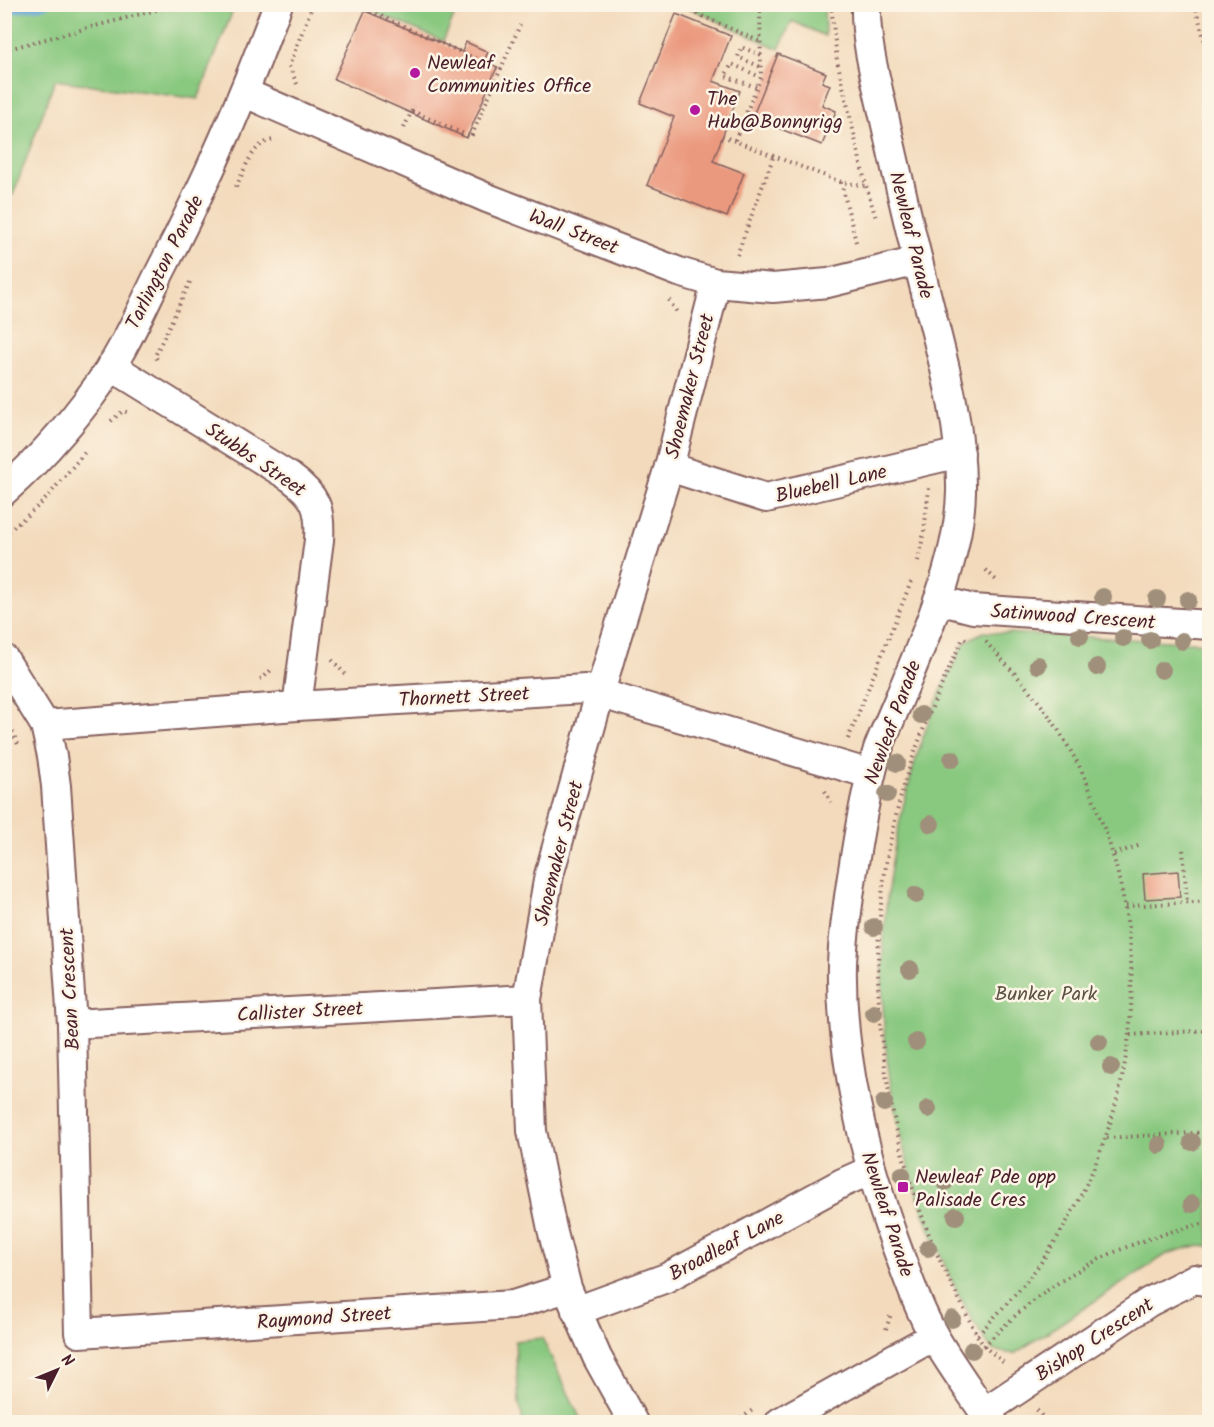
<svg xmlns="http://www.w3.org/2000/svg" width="1214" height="1427" viewBox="0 0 1214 1427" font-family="Kalam,sans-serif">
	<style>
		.green { fill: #88c87f; stroke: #697455; stroke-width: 1.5 }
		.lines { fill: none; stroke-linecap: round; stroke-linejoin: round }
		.stream { stroke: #60a3d4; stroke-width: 8 }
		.building { fill: #eb997e }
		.minor-casing { stroke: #85605e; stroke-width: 32 }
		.path { stroke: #85605e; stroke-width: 4; stroke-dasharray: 1.5 4.5; stroke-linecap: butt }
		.minor { stroke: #fff; stroke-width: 28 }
		.tree { fill: #a08f7a }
		.poi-dot { fill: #b5179e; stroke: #fcf5e5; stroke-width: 2 }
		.labels { text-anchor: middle; stroke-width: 5; stroke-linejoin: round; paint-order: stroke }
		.poi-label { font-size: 20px; fill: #4a1f2b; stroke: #fcf5e5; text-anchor: start }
		.street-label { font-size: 20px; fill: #4a1f2b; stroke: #fcf5e5 }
		.park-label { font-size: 20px; fill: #5d5244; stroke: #fcf5e5 }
	</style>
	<rect width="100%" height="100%" fill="#fcf5e5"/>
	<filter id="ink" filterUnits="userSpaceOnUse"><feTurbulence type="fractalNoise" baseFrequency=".0167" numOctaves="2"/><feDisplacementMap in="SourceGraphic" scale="12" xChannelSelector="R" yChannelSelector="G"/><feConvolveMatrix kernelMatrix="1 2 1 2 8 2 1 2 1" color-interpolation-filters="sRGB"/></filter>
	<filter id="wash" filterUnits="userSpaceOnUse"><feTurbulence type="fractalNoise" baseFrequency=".008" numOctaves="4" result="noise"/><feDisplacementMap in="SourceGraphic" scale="24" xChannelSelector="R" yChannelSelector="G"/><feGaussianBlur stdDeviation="1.35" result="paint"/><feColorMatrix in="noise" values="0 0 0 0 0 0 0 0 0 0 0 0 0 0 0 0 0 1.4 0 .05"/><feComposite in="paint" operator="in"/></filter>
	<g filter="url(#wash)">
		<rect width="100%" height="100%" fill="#f3dabc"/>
		<g class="green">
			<path d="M5,4H235V5L198,99L55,80L13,195L4,193Z"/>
			<path d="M358,5H459L443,41Z"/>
			<path d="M683,5H824L825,36L792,21L779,49Z"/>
			<path d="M984,632L1209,643V1246L1190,1247L1167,1254L1014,1354L992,1350C966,1314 948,1274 931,1233C868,1073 868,906 921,743C930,716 941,689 954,664C957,658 960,648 965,643C969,638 978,635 984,632Z"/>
			<path d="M542,1338L582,1422H523L519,1403L515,1341Z"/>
		</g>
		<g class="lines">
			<path class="stream" d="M4,11L46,4"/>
		</g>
		<g id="blocks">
			<g class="building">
				<path d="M365,11L462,52L466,42L488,52L484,61L497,67L467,138L334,79Z"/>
				<path d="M676,14L731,36L713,81L740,91L713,161L744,173L727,217L647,185L674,117L640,103Z"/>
				<path d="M778,54L826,73L822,82L830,85L822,105L836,111L822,145L752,118Z"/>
				<path d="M1178,871L1180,897L1145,899L1143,874Z"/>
			</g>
		</g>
	</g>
	<g filter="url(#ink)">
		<use href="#blocks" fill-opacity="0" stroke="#85605e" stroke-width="1.5"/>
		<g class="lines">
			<defs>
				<g id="minor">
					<path d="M866,4C865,42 876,80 884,116C898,178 912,239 928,301C944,364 962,427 961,492C959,574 908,674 878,749C865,793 858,837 851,883C847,910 843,937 842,964C840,1053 864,1156 894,1240C906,1272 917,1306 934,1336C949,1362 967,1387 984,1412L993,1422"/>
					<path d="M245,93L487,198L679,272L716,283L773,288L828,283L918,261"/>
					<path d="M111,366L290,477C316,496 321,508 319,540L297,706"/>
					<path d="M669,467L766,498L960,453"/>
					<path d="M4,491C43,457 83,410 111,367C131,336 146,299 163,266C207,181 245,94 278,4"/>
					<path d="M938,600L973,609L1210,625"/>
					<path d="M4,659L45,725L52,756L56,786L72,1024L79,1333L513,1305L567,1288"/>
					<path d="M45,725L297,706L585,689L870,774"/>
					<path d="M72,1024L527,999"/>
					<path d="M576,1311L666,1278L842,1183L871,1170"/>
					<path d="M984,1412L1149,1302L1194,1279L1210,1282"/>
					<path d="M633,1422L597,1357L567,1288L552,1229L532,1131L527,999L549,875L611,654L669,467L716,283"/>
					<path d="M780,1422L934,1336"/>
				</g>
			</defs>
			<use href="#minor" class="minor-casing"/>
			<g class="path">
				<path d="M354,4L501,70"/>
				<path d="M675,4L761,42"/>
				<path d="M831,4L837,60L866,186L876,218"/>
				<path d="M1195,4L1210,61"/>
				<path d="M313,5L324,4"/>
				<path d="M647,9L654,4"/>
				<path d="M4,50L179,4"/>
				<path d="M761,55L741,47L738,57L761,67"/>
				<path d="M297,84L289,66L313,4"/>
				<path d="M756,87L725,76L732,64L760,77"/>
				<path d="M412,111L471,137L520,25"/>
				<path d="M404,128L414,106"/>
				<path d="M722,136L841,182"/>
				<path d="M735,140L761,77L760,4"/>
				<path d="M236,187C246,168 251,143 274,140"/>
				<path d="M856,242L841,182L866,186"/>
				<path d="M737,255L774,155"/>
				<path d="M669,300L678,314"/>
				<path d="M157,359L155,356L190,282"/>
				<path d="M111,421L123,411L129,413"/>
				<path d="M4,535L43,502L85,452"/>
				<path d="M918,561L924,532L929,488"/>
				<path d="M986,570L998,582"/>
				<path d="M4,621L13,633"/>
				<path d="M966,639L963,638C934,700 907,762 893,829C858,984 886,1164 961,1303C968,1317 974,1331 982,1343C988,1352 999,1356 1005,1365"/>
				<path d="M332,660L345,674"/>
				<path d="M260,679L263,678L272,669"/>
				<path d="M10,726L19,747"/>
				<path d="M848,739L911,582"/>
				<path d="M825,791L831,802"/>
				<path d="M1183,850L1187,902"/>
				<path d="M1114,854L1141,845"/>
				<path d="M1126,906L1210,901"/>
				<path d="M1130,1035L1210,1030"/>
				<path d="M1107,1138L1210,1132"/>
				<path d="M886,1329L891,1314"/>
				<path d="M978,1335C1002,1308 1028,1283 1048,1252C1134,1123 1156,971 1103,825C1095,804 1088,782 1077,762C1064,739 1050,714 1032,694C1017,675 1000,658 984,640"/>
				<path d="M984,1346C1051,1276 1116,1243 1210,1222"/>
				<path d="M1037,1410L1046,1422"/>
				<path d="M736,1422L754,1409"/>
			</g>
			<use href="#minor" class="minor"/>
		</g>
		<g class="tree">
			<circle cx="1103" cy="597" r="9"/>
			<circle cx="1157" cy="599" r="9"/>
			<circle cx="1188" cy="600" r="9"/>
			<circle cx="1080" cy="636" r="9"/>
			<circle cx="1123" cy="638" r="9"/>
			<circle cx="1150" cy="640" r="9"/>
			<circle cx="1182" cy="641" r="9"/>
			<circle cx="1038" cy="665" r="9"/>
			<circle cx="1097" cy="667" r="9"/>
			<circle cx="1162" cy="670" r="9"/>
			<circle cx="921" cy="715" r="9"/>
			<circle cx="952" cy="759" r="9"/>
			<circle cx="897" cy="763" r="9"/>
			<circle cx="887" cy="794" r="9"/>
			<circle cx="931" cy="824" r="9"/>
			<circle cx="916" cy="895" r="9"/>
			<circle cx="874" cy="927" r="9"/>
			<circle cx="910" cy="969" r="9"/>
			<circle cx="874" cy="1013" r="9"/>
			<circle cx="916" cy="1042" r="9"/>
			<circle cx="1099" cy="1042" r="9"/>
			<circle cx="1111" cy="1067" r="9"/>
			<circle cx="884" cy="1103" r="9"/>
			<circle cx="928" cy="1109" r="9"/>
			<circle cx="1192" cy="1142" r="9"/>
			<circle cx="1159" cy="1145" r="9"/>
			<circle cx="902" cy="1175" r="9"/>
			<circle cx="945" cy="1182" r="9"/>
			<circle cx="1192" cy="1204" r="9"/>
			<circle cx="956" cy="1216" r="9"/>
			<circle cx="928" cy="1248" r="9"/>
			<circle cx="952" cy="1319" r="9"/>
			<circle cx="972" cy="1350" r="9"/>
		</g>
	</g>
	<g class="poi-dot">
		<circle cx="415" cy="73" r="6"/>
		<circle cx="695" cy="110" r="6"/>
		<rect x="897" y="1181" width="12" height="12" rx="3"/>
	</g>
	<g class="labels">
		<g class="poi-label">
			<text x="427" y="69">Newleaf<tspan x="427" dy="23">Communities Office</tspan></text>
			<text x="707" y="105">The<tspan x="707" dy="23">Hub@Bonnyrigg</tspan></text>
			<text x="915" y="1183">Newleaf Pde opp<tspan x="915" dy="23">Palisade Cres</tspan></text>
		</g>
		<g class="street-label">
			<text transform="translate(574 231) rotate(21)" y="7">Wall Street</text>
			<text transform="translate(912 235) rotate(76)" y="7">Newleaf Parade</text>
			<text transform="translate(164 262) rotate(-63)" y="7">Tarlington Parade</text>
			<text transform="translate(689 386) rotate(-76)" y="7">Shoemaker Street</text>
			<text transform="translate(256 459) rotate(34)" y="7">Stubbs Street</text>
			<text transform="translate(831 483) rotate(-13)" y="7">Bluebell Lane</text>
			<text transform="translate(1073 616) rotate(4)" y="7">Satinwood Crescent</text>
			<text transform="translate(464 696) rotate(-3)" y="7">Thornett Street</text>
			<text transform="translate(892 722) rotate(-70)" y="7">Newleaf Parade</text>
			<text transform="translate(558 853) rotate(-76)" y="7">Shoemaker Street</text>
			<text transform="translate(69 989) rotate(-93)" y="7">Bean Crescent</text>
			<text transform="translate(300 1011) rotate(-3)" y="7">Callister Street</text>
			<text transform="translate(888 1214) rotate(72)" y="7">Newleaf Parade</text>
			<text transform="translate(726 1245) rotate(-28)" y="7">Broadleaf Lane</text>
			<text transform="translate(324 1317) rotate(-4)" y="7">Raymond Street</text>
			<text transform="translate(1094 1339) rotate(-33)" y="7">Bishop Crescent</text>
		</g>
		<g class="park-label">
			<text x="1046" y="1000">Bunker Park</text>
		</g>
	</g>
	<rect width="1214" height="1427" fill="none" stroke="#fcf5e5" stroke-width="24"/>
	<g transform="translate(57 1370) rotate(47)" stroke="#fcf5e5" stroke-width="4.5" paint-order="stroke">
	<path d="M0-4.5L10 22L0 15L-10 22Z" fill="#4a1f2b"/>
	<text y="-9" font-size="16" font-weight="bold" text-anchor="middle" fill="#4a1f2b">N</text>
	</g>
</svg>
